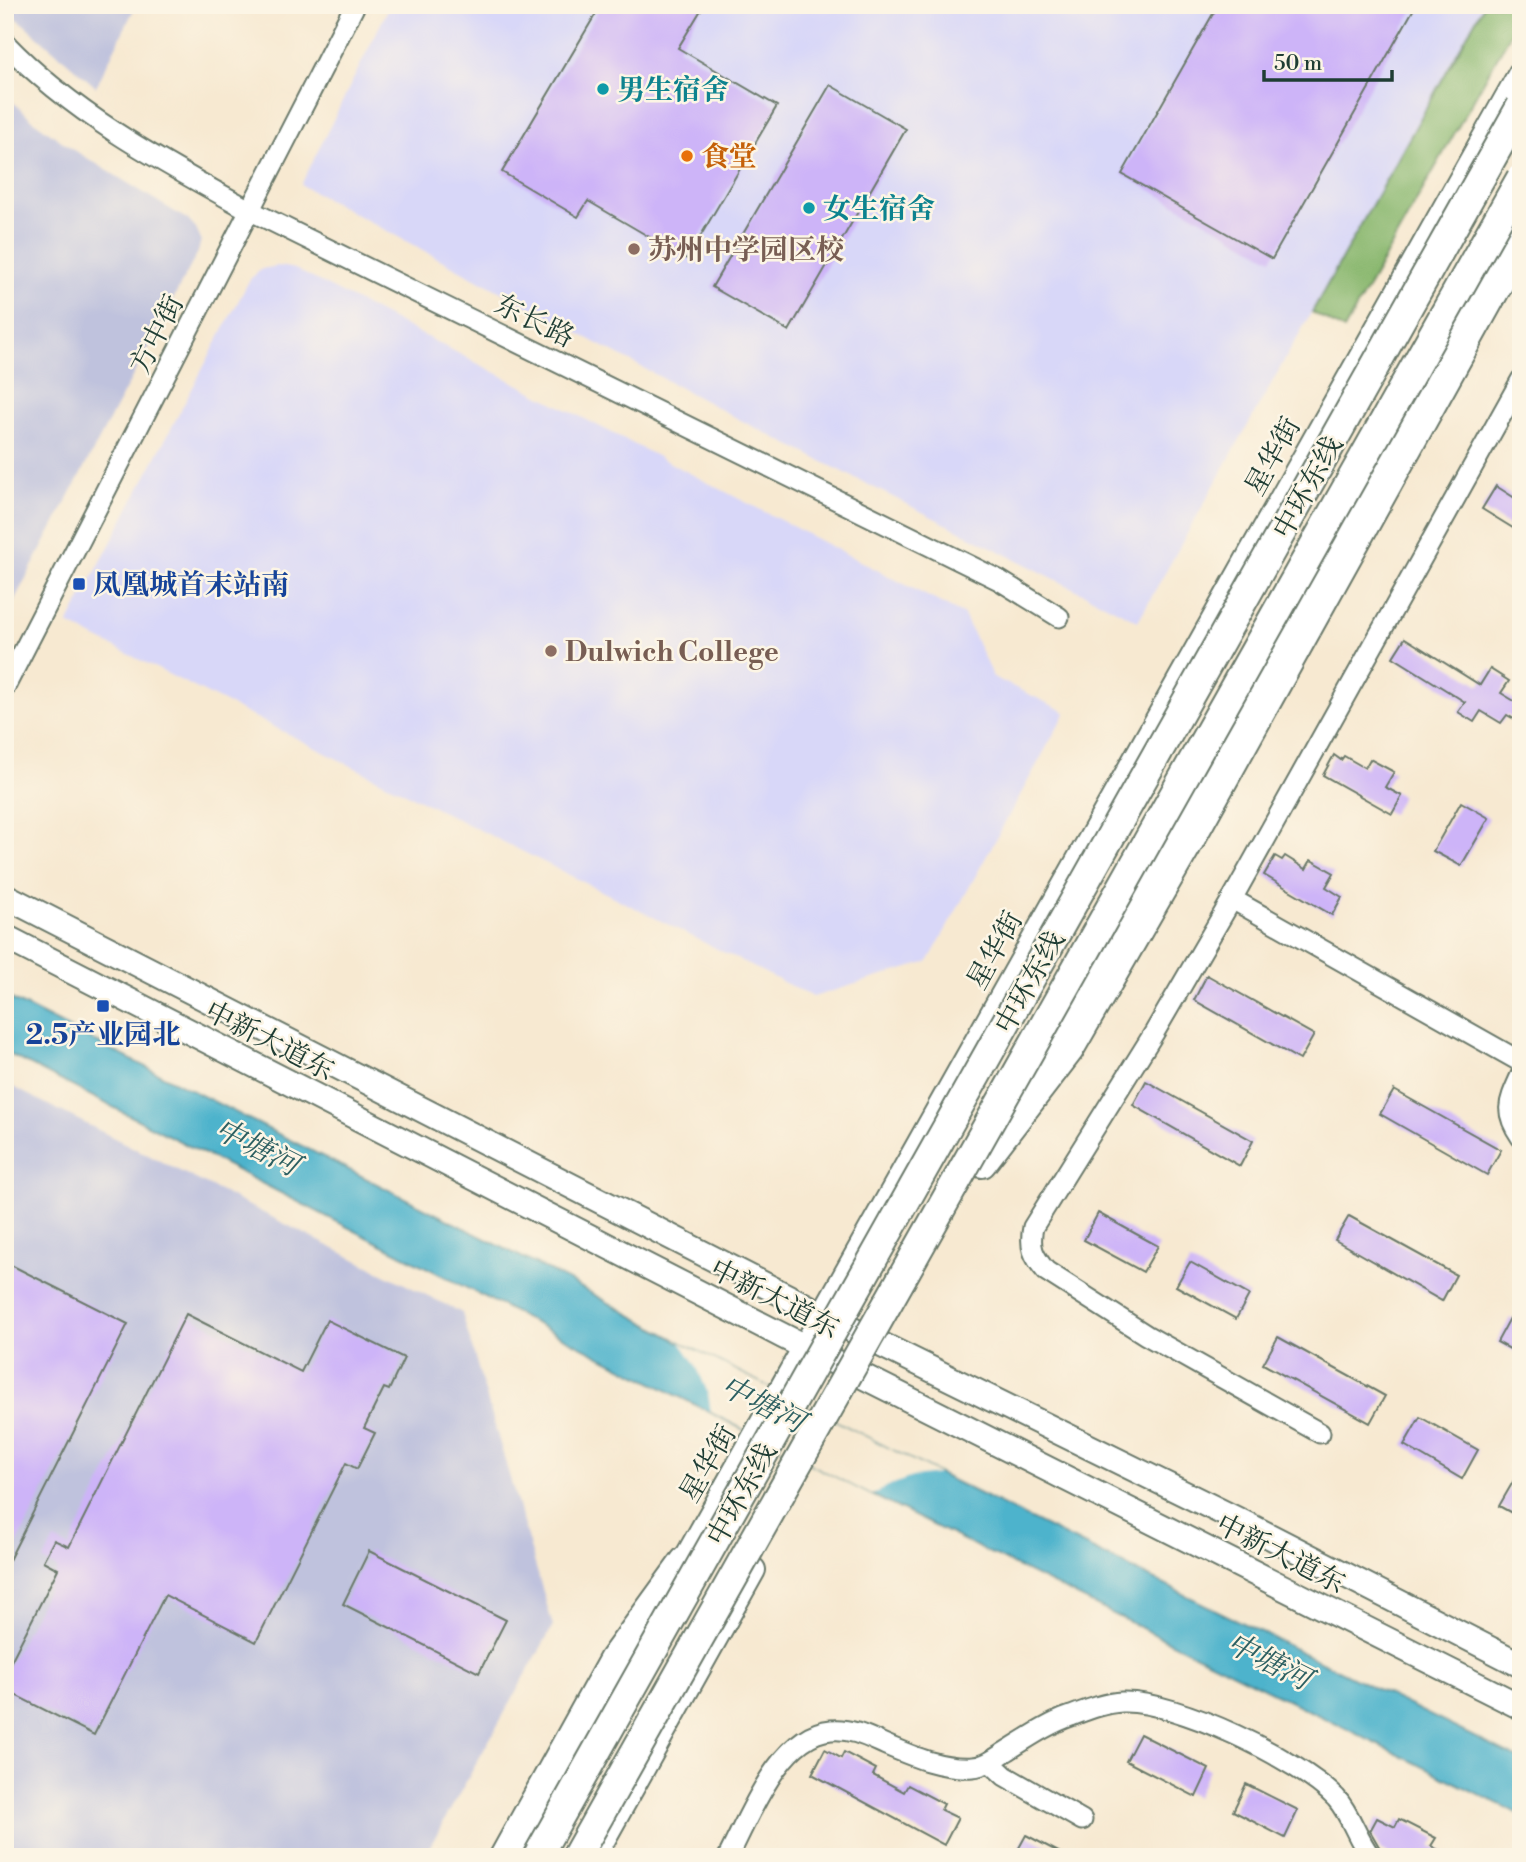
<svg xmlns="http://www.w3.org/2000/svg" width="1526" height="1862" viewBox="0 0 1526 1862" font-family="'Libre Bodoni','Noto Serif SC',serif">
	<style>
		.built { fill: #d8d7f8 }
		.industrial { fill: #bfc2dd }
		.forest { fill: #8ab870; stroke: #547a52; stroke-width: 2 }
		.water { fill: #4db3cc; stroke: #367880; stroke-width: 2 }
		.pier { fill: #f7e9d1 }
		.building { fill: #cdb4f8 }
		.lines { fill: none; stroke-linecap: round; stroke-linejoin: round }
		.minor-casing { stroke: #6b796b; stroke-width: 23 }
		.major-casing { stroke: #6b796b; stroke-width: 28 }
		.highway-casing { stroke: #6b796b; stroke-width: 32 }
		.minor { stroke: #fff; stroke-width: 19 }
		.major { stroke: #fff; stroke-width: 24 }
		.highway { stroke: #fff; stroke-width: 28 }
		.highway-bridge-casing { stroke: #6b796b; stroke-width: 32; stroke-linecap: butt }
		.highway-bridge { stroke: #fff; stroke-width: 28 }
		.culture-dot { fill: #0f9aa8; stroke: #fcf5e5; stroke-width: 2.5 }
		.food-dot { fill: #e8710a; stroke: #fcf5e5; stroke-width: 2.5 }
		.education-dot { fill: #8d6e63; stroke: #fcf5e5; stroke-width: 2.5 }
		.transit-dot { fill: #1a4fb4; stroke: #fcf5e5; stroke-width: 2.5 }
		.labels { text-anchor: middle; stroke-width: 5; stroke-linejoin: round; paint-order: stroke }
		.culture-label { font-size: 28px; font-weight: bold; fill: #0d838f; stroke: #fcf5e5; text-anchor: start }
		.food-label { font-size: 28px; font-weight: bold; fill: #c56008; stroke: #fcf5e5; text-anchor: start }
		.education-label { font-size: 28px; font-weight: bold; fill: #785e54; stroke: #fcf5e5; text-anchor: start }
		.street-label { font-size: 28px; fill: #1f3d34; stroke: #fcf5e5 }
		.transit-label { font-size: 28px; font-weight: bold; fill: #164399; stroke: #fcf5e5; text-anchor: start }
		.water-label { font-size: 30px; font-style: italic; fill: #2d6062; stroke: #fcf5e5 }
	</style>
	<rect width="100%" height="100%" fill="#fcf5e5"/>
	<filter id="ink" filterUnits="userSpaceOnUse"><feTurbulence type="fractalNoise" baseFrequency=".0143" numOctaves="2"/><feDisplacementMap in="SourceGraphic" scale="14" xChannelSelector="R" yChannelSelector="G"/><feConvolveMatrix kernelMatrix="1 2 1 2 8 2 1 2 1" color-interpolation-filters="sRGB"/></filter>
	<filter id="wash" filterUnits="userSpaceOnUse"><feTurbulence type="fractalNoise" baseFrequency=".00686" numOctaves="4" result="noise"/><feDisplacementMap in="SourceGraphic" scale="28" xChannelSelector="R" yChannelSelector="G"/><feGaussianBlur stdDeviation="1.57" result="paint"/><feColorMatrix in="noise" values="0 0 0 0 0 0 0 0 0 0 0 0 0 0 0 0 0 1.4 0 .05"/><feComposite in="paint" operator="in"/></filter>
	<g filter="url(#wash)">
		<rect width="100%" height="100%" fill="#f7e9d1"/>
		<g class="built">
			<path d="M390,5H1484L1138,621L748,424L301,185Z"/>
			<path d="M278,266L295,269L964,615L993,677L1066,712L928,962L813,997L68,624L250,279L262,269Z"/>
		</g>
		<g class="industrial">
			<path d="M5,5H136L96,87L5,8Z"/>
			<path d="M5,95L35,122L74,150L188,220L196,229L201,240L198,252L5,618Z"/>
			<path d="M5,1083L462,1313L553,1626L424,1857H5Z"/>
		</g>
		<path class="forest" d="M1484,5H1521V15L1344,330L1312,312Z"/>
		<path class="water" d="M5,996L569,1281L680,1342L939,1474L1521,1760V1815L872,1495L5,1052Z"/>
		<path class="pier" d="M680,1342L939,1474L912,1477L888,1486L872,1495L844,1481L711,1412L708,1393L696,1365Z"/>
		<g id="blocks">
			<g class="building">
				<path d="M601,5H704L678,48L777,106L687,259L588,201L578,217L502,172Z"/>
				<path d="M1218,5H1416L1272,259L1122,174Z"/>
				<path d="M830,85L906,129L789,331L712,287Z"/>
				<path d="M1496,486L1521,502V533L1482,509Z"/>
				<path d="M1405,638L1480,685L1490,669L1509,681L1501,693L1521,705V723L1507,715L1501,723L1481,711L1474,722L1458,712L1465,702L1393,657Z"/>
				<path d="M1334,755L1341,760L1344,756L1365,768L1370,759L1394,772L1385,787L1402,796L1392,814L1323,775Z"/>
				<path d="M1461,802L1489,818L1461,866L1433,851Z"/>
				<path d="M1275,856L1282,860L1285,856L1306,869L1311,860L1334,873L1326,887L1342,897L1332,915L1264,875Z"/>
				<path d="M1207,975L1314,1035L1300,1060L1194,1000Z"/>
				<path d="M1146,1081L1253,1141L1240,1166L1133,1105Z"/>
				<path d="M1394,1090L1501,1150L1487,1175L1380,1114Z"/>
				<path d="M1098,1213L1158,1246L1143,1272L1084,1240Z"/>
				<path d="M1349,1216L1456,1275L1442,1301L1335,1240Z"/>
				<path d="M5,1262L128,1324L5,1568Z"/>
				<path d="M1190,1262L1249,1295L1236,1319L1176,1286Z"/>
				<path d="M186,1314L301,1372L327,1320L404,1358L389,1390L384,1388L364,1428L375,1433L357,1469L346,1463L256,1642L165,1595L94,1735L5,1690V1673L58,1569L43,1561L54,1540L69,1547Z"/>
				<path d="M1510,1318L1521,1324V1355L1497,1342Z"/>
				<path d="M1278,1337L1385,1396L1370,1423L1263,1364Z"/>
				<path d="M1420,1417L1478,1450L1462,1479L1404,1445Z"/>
				<path d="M1521,1468V1518L1499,1506Z"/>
				<path d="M369,1551L506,1620L479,1673L343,1604Z"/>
				<path d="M1140,1734L1209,1769L1196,1797L1126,1761Z"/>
				<path d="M825,1749L841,1758L844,1752L876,1769L873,1775L904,1792L908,1785L944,1804L941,1810L958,1818L944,1845L812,1774Z"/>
				<path d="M1246,1784L1298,1810L1285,1838L1233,1811Z"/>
				<path d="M1377,1818L1395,1827L1399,1819L1436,1838L1431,1846L1451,1857H1393L1381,1850L1370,1831Z"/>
				<path d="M1026,1835L1068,1857H1014Z"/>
			</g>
		</g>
	</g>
	<g filter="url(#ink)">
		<use href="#blocks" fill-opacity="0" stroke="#6b796b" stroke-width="2"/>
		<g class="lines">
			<defs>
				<g id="minor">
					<path d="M5,43C75,116 164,163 251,211L999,580L1059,617"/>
					<path d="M5,687L355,5"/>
					<path d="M1232,899L1521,1062"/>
					<path d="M1521,1075C1509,1102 1503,1111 1521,1137"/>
					<path d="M1320,1433L1146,1335L1046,1271C1033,1256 1029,1247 1033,1227L1154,1033L1232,899L1521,380"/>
					<path d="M990,1762L1005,1776L1082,1820"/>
					<path d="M728,1857C749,1817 780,1734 831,1730C851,1728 868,1737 886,1745C914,1757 942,1769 973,1767C987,1766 998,1756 1010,1749C1029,1737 1050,1723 1071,1716C1087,1710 1104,1703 1122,1702C1176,1700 1298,1759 1336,1798C1352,1816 1356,1838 1371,1857"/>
				</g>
				<g id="major">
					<path d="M5,896L880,1344L1242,1522L1521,1665"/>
					<path d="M5,937L783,1336L1521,1707"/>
					<path d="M1024,1090L1521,208"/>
					<path d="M676,1577L1521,73"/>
					<path d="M577,1754L643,1636"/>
					<path d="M593,1857L753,1570"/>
				</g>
				<g id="highway">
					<path d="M982,1163L1069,1050L1186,847L1500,281L1521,233"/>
					<path d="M504,1857L613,1660L685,1561"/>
				</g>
			</defs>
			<use href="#minor" class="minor-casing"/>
			<use href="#major" class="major-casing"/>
			<use href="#highway" class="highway-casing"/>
			<use href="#minor" class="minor"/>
			<use href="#major" class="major"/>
			<use href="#highway" class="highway"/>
			<defs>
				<g id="highway-bridge">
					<path d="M537,1857L1521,106"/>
					<path d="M576,1857L1521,178"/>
				</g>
			</defs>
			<use href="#highway-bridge" class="highway-bridge-casing"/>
			<use href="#highway-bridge" class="highway-bridge"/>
		</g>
	</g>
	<g class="culture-dot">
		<circle cx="603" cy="89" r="7"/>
		<circle cx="809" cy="208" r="7"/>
	</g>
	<circle class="food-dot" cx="687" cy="156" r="7"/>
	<g class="education-dot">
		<circle cx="634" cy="249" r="7"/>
		<circle cx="551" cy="651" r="7"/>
	</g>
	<g class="transit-dot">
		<rect x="72" y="577" width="14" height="14" rx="3.5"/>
		<rect x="96" y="999" width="14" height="14" rx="3.5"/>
	</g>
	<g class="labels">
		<g class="culture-label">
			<text x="617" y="99">男生宿舍</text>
			<text x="823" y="218">女生宿舍</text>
		</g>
		<g class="food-label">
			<text x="701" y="166">食堂</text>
		</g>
		<g class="education-label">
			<text x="648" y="259">苏州中学园区校</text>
			<text x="565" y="661">Dulwich College</text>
		</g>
		<g class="street-label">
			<text transform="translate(535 320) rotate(26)" y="10">东长路</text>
			<text transform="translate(156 334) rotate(-63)" y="10">方中街</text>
			<text transform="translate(1272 456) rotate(-61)" y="10">星华街</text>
			<text transform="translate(1307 487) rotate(-61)" y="10">中环东线</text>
			<text transform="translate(994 950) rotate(-61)" y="10">星华街</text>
			<text transform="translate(1029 982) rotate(-61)" y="10">中环东线</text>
			<text transform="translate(270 1040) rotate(27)" y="10">中新大道东</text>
			<text transform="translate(775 1298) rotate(27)" y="10">中新大道东</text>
			<text transform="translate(707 1463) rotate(-60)" y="10">星华街</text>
			<text transform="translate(741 1494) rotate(-61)" y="10">中环东线</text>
			<text transform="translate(1281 1553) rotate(27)" y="10">中新大道东</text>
		</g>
		<g class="transit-label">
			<text x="93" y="594">凤凰城首末站南</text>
			<text x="103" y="1044" text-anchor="middle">2.5产业园北</text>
		</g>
		<g class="water-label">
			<text transform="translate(257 1147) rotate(27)" y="10">中塘河</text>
			<text transform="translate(763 1404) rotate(27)" y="10">中塘河</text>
			<text transform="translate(1269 1661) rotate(27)" y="10">中塘河</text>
		</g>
	</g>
	<rect width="1526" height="1862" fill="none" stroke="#fcf5e5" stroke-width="28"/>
	<path d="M1264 70v10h128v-10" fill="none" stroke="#1f3d34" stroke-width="3.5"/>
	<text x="1274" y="70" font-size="21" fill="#1f3d34" stroke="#fcf5e5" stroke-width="5" paint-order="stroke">50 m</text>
</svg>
